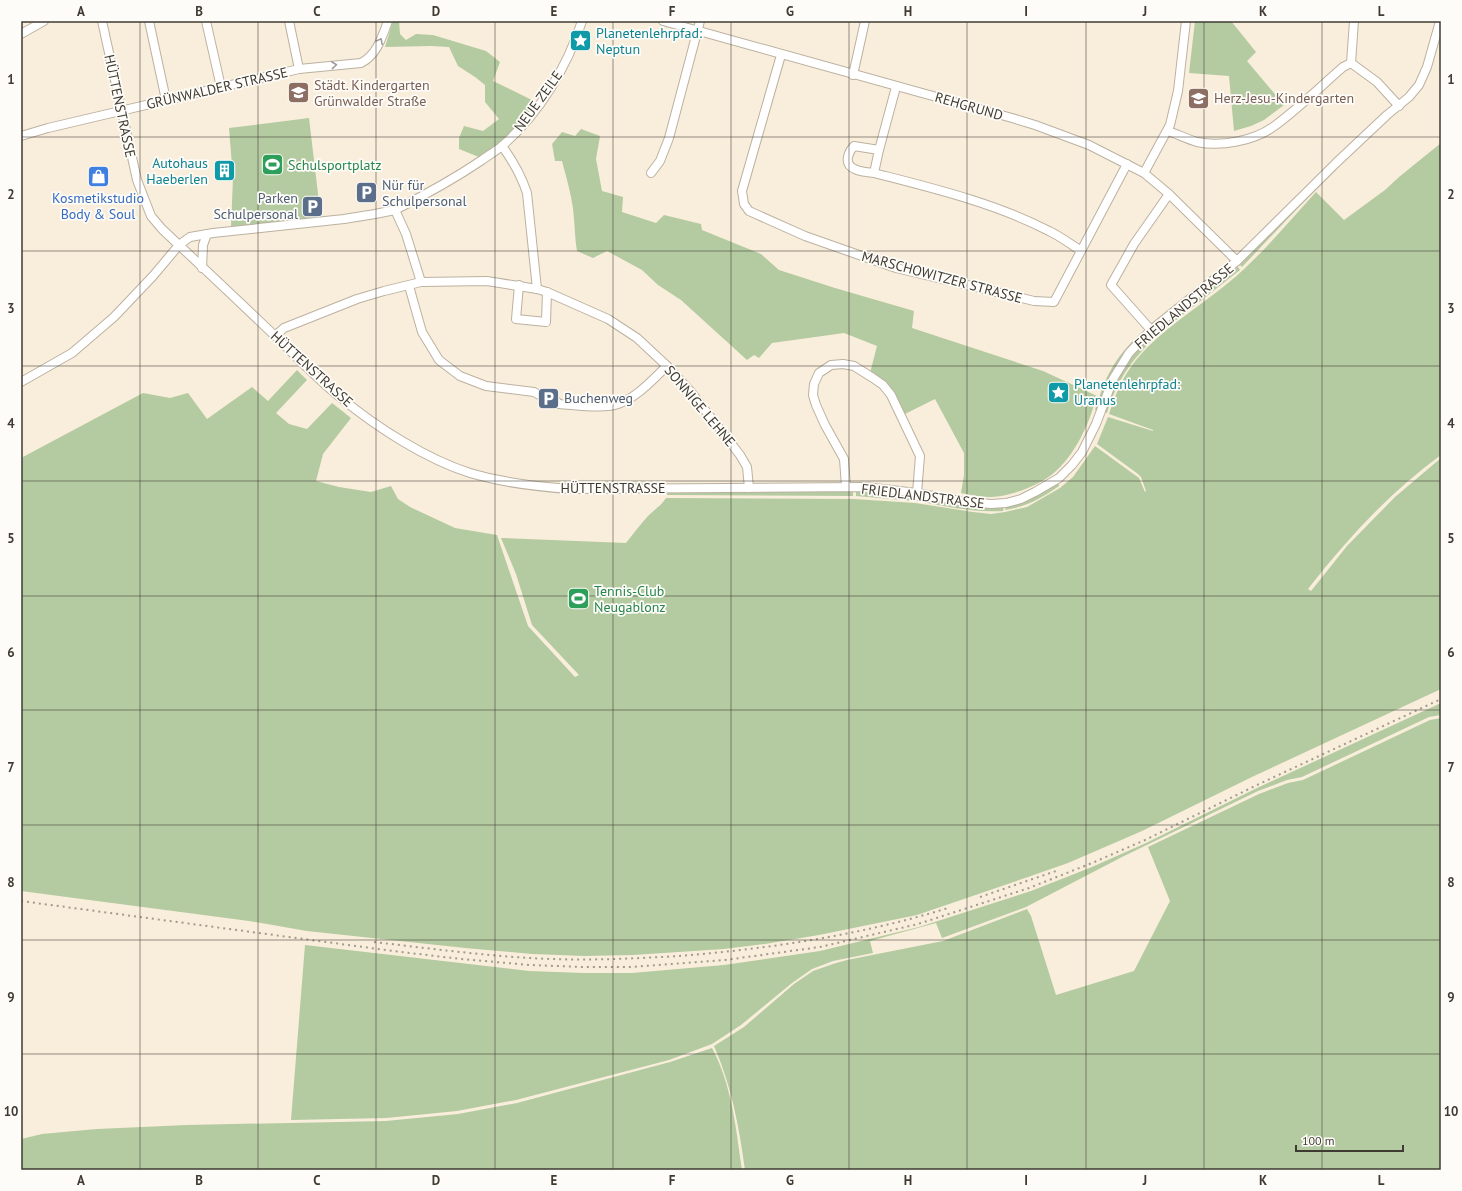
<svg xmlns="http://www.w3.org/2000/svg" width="1462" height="1191" viewBox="0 0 1462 1191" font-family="'PT Sans',sans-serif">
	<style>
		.green { fill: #b4caa0 }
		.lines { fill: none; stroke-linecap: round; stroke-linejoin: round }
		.minor-casing { stroke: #bcb1a0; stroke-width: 10 }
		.minor { stroke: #fff; stroke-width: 8 }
		.rail { stroke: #a29b8d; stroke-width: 2; stroke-dasharray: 2 4; stroke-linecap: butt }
		.oneway { stroke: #9f9d99 }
		.grid { fill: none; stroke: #3f3b33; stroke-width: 1; stroke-opacity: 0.55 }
		.labels { text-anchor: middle; stroke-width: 3.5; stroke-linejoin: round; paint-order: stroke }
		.culture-label { font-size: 14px; fill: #0d838f; stroke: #fefcf8; text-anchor: start }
		.education-label { font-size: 14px; fill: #785e54; stroke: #fefcf8; text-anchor: start }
		.street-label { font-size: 14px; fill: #3f3b33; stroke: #fefcf8 }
		.leisure-label { font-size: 14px; fill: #27864d; stroke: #fefcf8; text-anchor: start }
		.service-label { font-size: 14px; fill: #4e5e75; stroke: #fefcf8; text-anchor: start }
		.shop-label { font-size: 14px; fill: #366cbe; stroke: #fefcf8 }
		.neatline { fill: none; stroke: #3f3b33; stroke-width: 1.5 }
		.grid-label { font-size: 13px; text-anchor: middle; font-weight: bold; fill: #3f3b33 }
	</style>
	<rect width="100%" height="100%" fill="#f9eedb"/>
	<g class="green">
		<path d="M393,21H399L400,34L406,40L416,34L433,35L486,51L500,62L493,81L536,102L522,122L500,144L479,157L459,149V138L464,126L483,131L499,119L485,102V85L475,77L458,66L449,47L431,46L385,47Z"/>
		<path d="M1195,21H1231L1256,52L1247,61L1284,105L1264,120L1251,126L1234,131L1229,76L1189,73Z"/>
		<path d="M309,118L321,219L231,227L233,178L229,128Z"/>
		<path d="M581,129L600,136L596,159L602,191L623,197L622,212L656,223L664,215L701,224L702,230L761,254L779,270L835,288L914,311L912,328L1043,371L1097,396C1093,408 1089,422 1083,433C1077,446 1067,461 1056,471C1041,485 1012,496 991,497C981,497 971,495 961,493L964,475V453L935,399L903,415L870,373L877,346L844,333L772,343L759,358L754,355L747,360L681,300L658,285L642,270L607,251L593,258L577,251C575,240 575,230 574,219C573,200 567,180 562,161H555L552,144L562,132L575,136Z"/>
		<path d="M1441,143V455C1389,493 1348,538 1308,589L1311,591L1347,546L1395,497L1441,458V689L1254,776L1142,831L1068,863L1028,877L917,915L819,935L765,944L724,949L633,955L584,956L532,954L465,948L307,931L249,921L21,891V458L143,393L170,398L188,393L207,419L252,387L268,401L297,370L307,380L276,413L289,424L307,429L332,403L351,418L323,454L316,481L339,487L371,492L391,486L398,499L410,507L455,528L497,535L528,626L575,677L579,675L532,625L516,574L501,538L626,543C633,534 640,525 648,516C655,509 661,506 666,498L854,499L915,503L973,512L991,514L1005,512L1027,507L1060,488L1073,477L1095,446L1139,478L1145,492L1146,491L1141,477L1138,474L1097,444L1108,417L1153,431V430L1109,414C1115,395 1123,376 1136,360C1166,324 1209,302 1243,270C1269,246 1292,218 1316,192L1344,220L1385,190L1399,177Z"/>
		<path d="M1336,168L1337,169L1297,209L1242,267L1240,265L1295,208Z"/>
		<path d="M1238,267L1240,270L1157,335L1155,333L1178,313Z"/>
		<path d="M1146,329L1147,330C1140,337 1132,344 1126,352C1112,370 1104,390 1097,411L1095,410C1107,372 1116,355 1146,329Z"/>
		<path d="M1153,334L1155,337C1130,363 1118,378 1107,413L1104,412L1116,380L1132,356Z"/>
		<path d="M1059,483V486C1042,498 1026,507 1005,510L1006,507C1026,502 1041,494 1059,483Z"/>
		<path d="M668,492H853V496L667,495Z"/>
		<path d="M856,492L883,493L915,497V501L856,496Z"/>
		<path d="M917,497L973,507H1004L1003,511C974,513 945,506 917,501Z"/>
		<path d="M1441,703V715L1429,717L1302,777L1287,780L1258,791L1122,857L1026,907L942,938L936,923L870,941L873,953L833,961L812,969L792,983L741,1025L712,1044L669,1060L516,1100L457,1111L386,1118L291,1120L305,945L529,971L584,973H632L724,965L820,951L919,927L1031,891L1092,867L1146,843L1257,788Z"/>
		<path d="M1441,718V1170H745C739,1127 732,1087 714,1046L744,1027L794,984L813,971L833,964L847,960L943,941L1027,909L1031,916L1056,995L1134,971L1170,901L1148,847L1259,794L1288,783L1303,780L1430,720Z"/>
		<path d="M712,1048C732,1085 736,1129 742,1170H21V1139L42,1134L97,1129L187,1125L386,1121L458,1114L517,1103L670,1062Z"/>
	</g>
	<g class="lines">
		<defs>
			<g id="minor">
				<path d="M102,21L137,180L151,216L162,229L181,247C213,277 245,307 276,337C297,357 317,379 340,397C376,427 426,459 470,473C504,483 537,487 572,489L865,487L917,493L959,501L991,504L1006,503L1021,499L1035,492L1059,478L1072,465L1082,452L1096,424L1113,379L1129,353L1151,330L1237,261L1336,163L1387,115L1409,97L1419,85L1427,67L1440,21"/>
				<path d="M149,21L166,100"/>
				<path d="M206,21L221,87"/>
				<path d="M289,21L299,69"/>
				<path d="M663,21L1012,118L1035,125L1089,145L1144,173L1169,194L1237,261"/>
				<path d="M21,34L44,21"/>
				<path d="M781,55L742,191L744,204L749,211L805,236L896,268L1034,301L1054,302L1127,164"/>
				<path d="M1351,63L1354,21"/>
				<path d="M853,75L865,21"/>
				<path d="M1168,131C1177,134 1187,139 1197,142C1221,147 1253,141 1273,127C1298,109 1321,86 1343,67L1351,63L1377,82L1399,106"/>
				<path d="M21,136L48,128L299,69L361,63C377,55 382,37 388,21"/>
				<path d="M502,146C513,161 521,175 527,193L537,289"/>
				<path d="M879,150L896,87"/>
				<path d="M651,173L660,161L669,138L700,21"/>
				<path d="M874,173C865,172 845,171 848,157C849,152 850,150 854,146L879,150L874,173C932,188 995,203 1049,231C1060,236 1070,244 1080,250"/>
				<path d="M1144,173L1170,125L1178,91L1186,21"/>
				<path d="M395,210L406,234L421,282"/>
				<path d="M202,268L203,245L207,234"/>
				<path d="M519,285L516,319L546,322L547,292"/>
				<path d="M409,286L422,332L439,360L460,376L486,386L534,392L541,396L553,398L559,404C575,405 601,409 615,405C636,399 652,380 667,366"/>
				<path d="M1151,330L1111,285L1134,244L1169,194"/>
				<path d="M275,336L284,328L357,299L384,291L421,282L487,281L537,289L547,292L608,319L637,338L667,366L691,392L740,455L747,467L749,488"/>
				<path d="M21,382L72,353L114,317L153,276L179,245L190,237L213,233L344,219L375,214L395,210C425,195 454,179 482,160C489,155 496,151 502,146C540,113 567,67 582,21"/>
				<path d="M846,487L844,459L825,425L816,405L813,395L814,384L819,373L831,365L843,364L854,366L873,378L883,385L891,395L920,456L917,493"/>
			</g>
		</defs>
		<use href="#minor" class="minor-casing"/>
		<use href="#minor" class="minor"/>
		<g class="rail">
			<path d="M980,897L1056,871"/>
			<path d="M21,901L393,951L461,959L530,965L582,967H631L725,960L820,947L918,924L1029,888L1092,863L1145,840L1257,785L1441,699"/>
			<path d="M374,942C426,948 478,955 530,958C579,961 629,959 678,956C769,949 861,935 948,908"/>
		</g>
	</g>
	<defs><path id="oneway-chevron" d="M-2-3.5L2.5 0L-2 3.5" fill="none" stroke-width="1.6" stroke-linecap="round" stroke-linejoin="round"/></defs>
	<g class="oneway">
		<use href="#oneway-chevron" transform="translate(380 41) rotate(-62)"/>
		<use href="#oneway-chevron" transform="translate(334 65) rotate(-6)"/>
	</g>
	<path class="grid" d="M140,21V1170M258,21V1170M376,21V1170M495,21V1170M613,21V1170M731,21V1170M849,21V1170M967,21V1170M1086,21V1170M1204,21V1170M1322,21V1170M21,137H1441M21,251H1441M21,366H1441M21,481H1441M21,596H1441M21,710H1441M21,825H1441M21,940H1441M21,1054H1441"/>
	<defs>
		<symbol id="sight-square" viewBox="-11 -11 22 22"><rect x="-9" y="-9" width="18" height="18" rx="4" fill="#0f9aa8" stroke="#fefcf8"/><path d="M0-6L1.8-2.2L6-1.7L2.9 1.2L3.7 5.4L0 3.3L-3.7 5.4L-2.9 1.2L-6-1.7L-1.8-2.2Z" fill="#fff"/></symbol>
		<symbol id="school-square" viewBox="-11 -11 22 22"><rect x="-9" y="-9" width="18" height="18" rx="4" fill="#8d6e63" stroke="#fefcf8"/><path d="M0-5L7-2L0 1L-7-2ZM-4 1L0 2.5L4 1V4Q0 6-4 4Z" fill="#fff"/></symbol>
		<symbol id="stadium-square" viewBox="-11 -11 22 22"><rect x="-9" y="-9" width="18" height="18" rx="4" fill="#2e9e5b" stroke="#fefcf8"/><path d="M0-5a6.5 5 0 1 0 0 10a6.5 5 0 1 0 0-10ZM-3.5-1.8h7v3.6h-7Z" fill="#fff"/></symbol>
		<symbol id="building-square" viewBox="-11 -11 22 22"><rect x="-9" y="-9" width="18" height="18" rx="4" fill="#0f9aa8" stroke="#fefcf8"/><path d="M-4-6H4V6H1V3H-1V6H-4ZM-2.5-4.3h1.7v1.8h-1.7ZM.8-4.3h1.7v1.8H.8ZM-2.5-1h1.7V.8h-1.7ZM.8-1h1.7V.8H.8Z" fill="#fff"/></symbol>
		<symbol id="shop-square" viewBox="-11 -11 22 22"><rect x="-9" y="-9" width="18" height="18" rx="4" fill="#3f7fe0" stroke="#fefcf8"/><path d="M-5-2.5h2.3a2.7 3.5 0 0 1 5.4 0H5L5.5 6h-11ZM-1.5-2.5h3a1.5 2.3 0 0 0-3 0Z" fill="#fff"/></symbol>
		<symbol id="parking-square" viewBox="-11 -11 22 22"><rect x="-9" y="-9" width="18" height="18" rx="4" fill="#5c6f8a" stroke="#fefcf8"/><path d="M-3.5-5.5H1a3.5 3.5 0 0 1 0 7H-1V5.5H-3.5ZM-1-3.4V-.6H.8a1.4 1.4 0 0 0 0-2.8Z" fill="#fff"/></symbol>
	</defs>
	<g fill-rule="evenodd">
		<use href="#sight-square" x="568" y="28" width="25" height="25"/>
		<use href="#school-square" x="286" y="80" width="25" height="25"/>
		<use href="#school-square" x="1186" y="86" width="25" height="25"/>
		<use href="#stadium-square" x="260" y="152" width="25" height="25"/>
		<use href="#building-square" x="212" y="158" width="25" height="25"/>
		<use href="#shop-square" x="86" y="164" width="25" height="25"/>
		<use href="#parking-square" x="354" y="180" width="25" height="25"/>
		<use href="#parking-square" x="300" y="194" width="25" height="25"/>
		<use href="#sight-square" x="1046" y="380" width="25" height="25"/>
		<use href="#parking-square" x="536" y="386" width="25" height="25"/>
		<use href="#stadium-square" x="566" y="586" width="25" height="25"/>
	</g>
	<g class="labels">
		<g class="culture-label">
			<text x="596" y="38">Planetenlehrpfad:<tspan x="596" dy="16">Neptun</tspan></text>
			<text x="208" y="168" text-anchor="end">Autohaus<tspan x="208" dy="16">Haeberlen</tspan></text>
			<text x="1074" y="389">Planetenlehrpfad:<tspan x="1074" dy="16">Uranus</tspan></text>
		</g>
		<g class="education-label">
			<text x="314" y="90">Städt. Kindergarten<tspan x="314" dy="16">Grünwalder Straße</tspan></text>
			<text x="1214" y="103">Herz-Jesu-Kindergarten</text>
		</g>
		<g class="street-label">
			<text transform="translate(217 88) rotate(-13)" y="5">GRÜNWALDER STRASSE</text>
			<text transform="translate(538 101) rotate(-54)" y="5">NEUE ZEILE</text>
			<text transform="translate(120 106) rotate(78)" y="5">HÜTTENSTRASSE</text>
			<text transform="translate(969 106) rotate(16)" y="5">REHGRUND</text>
			<text transform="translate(942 277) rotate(15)" y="5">MARSCHOWITZER STRASSE</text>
			<text transform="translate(1184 306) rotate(-40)" y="5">FRIEDLANDSTRASSE</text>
			<text transform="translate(312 369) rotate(42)" y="5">HÜTTENSTRASSE</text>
			<text transform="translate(700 406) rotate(50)" y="5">SONNIGE LEHNE</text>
			<text x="613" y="493">HÜTTENSTRASSE</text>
			<text transform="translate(923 496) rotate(7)" y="5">FRIEDLANDSTRASSE</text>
		</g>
		<g class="leisure-label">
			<text x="288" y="170">Schulsportplatz</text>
			<text x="594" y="596">Tennis-Club<tspan x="594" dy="16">Neugablonz</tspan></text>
		</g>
		<g class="service-label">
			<text x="382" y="190">Nür für<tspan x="382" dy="16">Schulpersonal</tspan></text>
			<text x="298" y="203" text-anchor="end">Parken<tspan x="298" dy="16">Schulpersonal</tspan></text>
			<text x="564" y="403">Buchenweg</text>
		</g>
		<g class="shop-label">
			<text x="98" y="203">Kosmetikstudio<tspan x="98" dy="16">Body &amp; Soul</tspan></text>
		</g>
	</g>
	<rect width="1462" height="1191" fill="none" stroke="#fefcf8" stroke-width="44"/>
	<path d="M1296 1145v6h107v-6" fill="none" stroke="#3f3b33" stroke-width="2"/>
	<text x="1302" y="1145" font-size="12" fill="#3f3b33" stroke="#fefcf8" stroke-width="3" paint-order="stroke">100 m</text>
	<rect x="22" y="22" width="1418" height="1147" class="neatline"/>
	<g class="grid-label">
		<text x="81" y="16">A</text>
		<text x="199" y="16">B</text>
		<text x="317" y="16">C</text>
		<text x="436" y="16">D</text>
		<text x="554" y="16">E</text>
		<text x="672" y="16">F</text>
		<text x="790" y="16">G</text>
		<text x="908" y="16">H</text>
		<text x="1026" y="16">I</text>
		<text x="1145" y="16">J</text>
		<text x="1263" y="16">K</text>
		<text x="1381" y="16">L</text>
		<text x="11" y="84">1</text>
		<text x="1451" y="84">1</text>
		<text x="11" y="199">2</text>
		<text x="1451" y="199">2</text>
		<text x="11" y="313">3</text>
		<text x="1451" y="313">3</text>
		<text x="11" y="428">4</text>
		<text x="1451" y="428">4</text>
		<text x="11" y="543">5</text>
		<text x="1451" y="543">5</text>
		<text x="11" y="657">6</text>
		<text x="1451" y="657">6</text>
		<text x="11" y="772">7</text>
		<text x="1451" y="772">7</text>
		<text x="11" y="887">8</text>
		<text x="1451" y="887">8</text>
		<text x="11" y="1002">9</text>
		<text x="1451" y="1002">9</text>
		<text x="11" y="1116">10</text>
		<text x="1451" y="1116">10</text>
		<text x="81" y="1185">A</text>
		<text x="199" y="1185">B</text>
		<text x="317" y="1185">C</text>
		<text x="436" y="1185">D</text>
		<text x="554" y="1185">E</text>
		<text x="672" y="1185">F</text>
		<text x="790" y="1185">G</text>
		<text x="908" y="1185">H</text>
		<text x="1026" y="1185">I</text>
		<text x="1145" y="1185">J</text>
		<text x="1263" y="1185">K</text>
		<text x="1381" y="1185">L</text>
	</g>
</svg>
